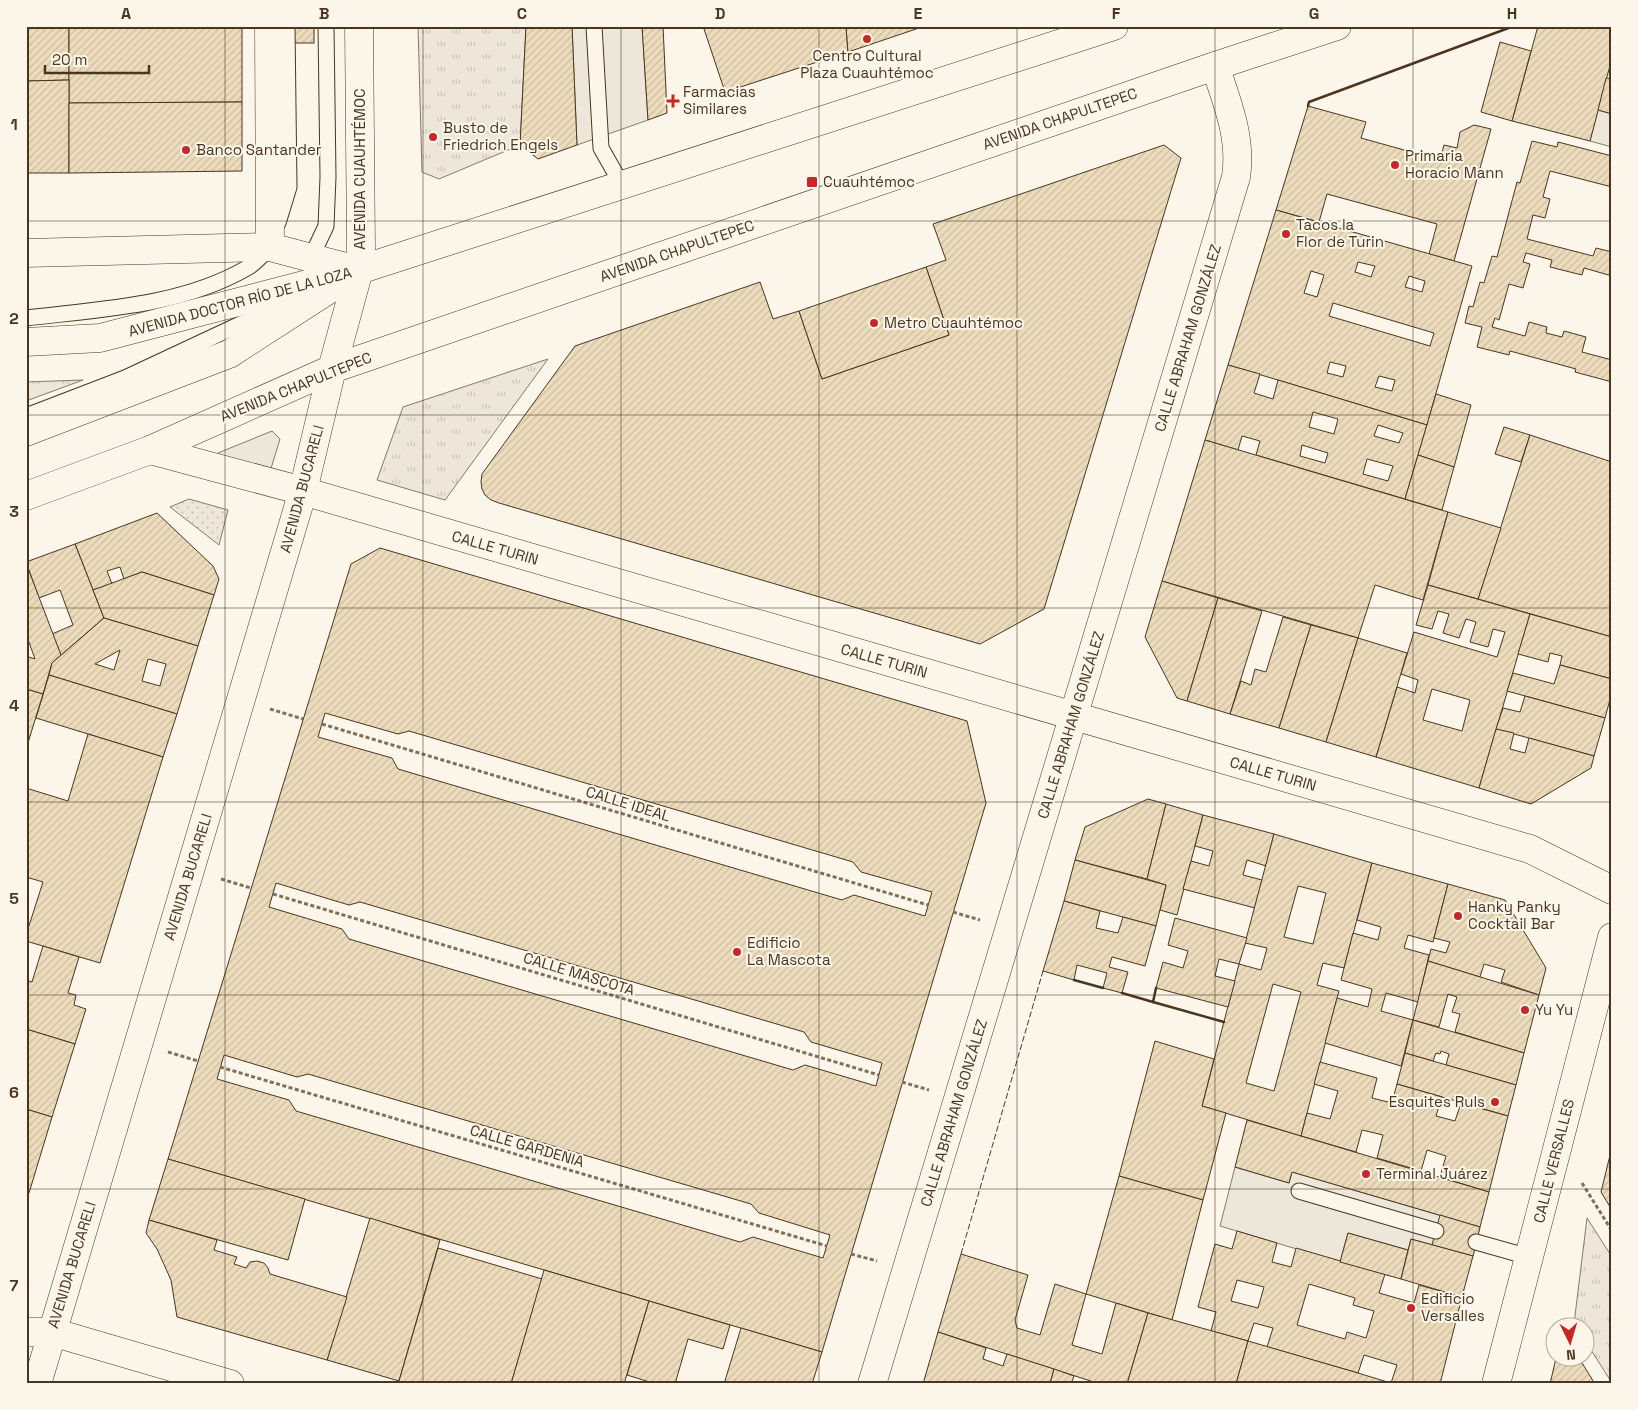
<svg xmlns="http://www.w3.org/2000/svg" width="1638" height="1410" viewBox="0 0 1638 1410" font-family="'Space Grotesk',sans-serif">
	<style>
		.park { fill: url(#park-tufts); stroke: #887966 }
		.garden { fill: url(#garden-dots); stroke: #887966 }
		.parking { fill: #ede7d9; stroke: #887966 }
		.building { fill: url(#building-hatch); stroke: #4a3520; fill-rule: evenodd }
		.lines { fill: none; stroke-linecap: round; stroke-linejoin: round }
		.lane-casing { stroke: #4a3520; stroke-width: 17 }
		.street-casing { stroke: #4a3520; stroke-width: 29 }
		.primary-casing { stroke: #4a3520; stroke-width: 29 }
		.path { stroke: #7f6f5c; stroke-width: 3; stroke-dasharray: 4 2.5; stroke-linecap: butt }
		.lane { stroke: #fbf6e9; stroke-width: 15 }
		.street { stroke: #fbf6e9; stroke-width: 28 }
		.primary { stroke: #fbf6e9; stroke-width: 28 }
		.fence { stroke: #4a3520; stroke-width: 1; stroke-dasharray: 6 2.5; stroke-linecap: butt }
		.wall { stroke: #4a3520; stroke-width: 2.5 }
		.grid { fill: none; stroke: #4a3520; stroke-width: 1; stroke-opacity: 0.55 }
		.poi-dot { fill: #c62828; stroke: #fbf6e9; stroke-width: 2 }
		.labels { text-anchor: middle; stroke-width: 4; stroke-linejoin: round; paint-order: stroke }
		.poi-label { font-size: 15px; fill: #4a3520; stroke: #fbf6e9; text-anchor: start }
		.street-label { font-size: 15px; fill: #4a3520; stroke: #fbf6e9 }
		.neatline { fill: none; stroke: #4a3520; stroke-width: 2 }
		.grid-label { font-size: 16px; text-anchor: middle; font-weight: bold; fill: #4a3520 }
	</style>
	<defs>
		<pattern id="park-tufts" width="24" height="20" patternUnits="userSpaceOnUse" patternTransform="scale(1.25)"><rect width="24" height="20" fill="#ede6d9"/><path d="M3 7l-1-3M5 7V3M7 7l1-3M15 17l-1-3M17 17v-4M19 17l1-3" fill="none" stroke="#cdc6ba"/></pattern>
		<pattern id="garden-dots" width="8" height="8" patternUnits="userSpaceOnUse" patternTransform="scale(1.25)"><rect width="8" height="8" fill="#ede6d9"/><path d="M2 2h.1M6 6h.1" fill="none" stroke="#cdc6ba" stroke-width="1.8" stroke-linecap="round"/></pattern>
		<pattern id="building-hatch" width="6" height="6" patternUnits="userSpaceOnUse" patternTransform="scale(1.25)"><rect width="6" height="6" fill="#ecdcbc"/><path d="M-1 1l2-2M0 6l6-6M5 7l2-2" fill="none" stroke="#ccbda1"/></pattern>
	</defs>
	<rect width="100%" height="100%" fill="#fbf6e9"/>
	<g class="park">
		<path d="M418,26H526L520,145L439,179L422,172Z"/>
		<path d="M548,359L445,500L377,480L403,407Z"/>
		<path d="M83,380L26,401V382Z"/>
		<path d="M1587,1218L1612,1257V1383L1586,1342V1328L1576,1327L1574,1324Z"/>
	</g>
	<path class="garden" d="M189,499L228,510L219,545L170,507Z"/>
	<g class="parking">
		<path d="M572,26H642L648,120L577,145Z"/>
		<path d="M1598,110L1612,114V147L1590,141Z"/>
		<path d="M272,431L280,439L269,475L219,460L218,453Z"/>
		<path d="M1235,1167L1289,1183L1292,1172L1480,1227L1473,1256L1411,1239L1408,1250L1348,1233L1340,1262L1220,1226Z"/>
	</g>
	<g class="building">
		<path d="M26,26H69V80L26,81Z"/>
		<path d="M69,26H242V102L69,103Z"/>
		<rect x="294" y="26" width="20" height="17"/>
		<path d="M526,26H572L577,145L538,159L520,145Z"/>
		<path d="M642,26H663L667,113L648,120Z"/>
		<path d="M703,26H846L848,52L725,92Z"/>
		<path d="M846,26H925L848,52Z"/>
		<path d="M1538,26H1612V58L1590,141L1512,121Z"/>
		<path d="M1500,42L1531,51L1512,121L1481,112Z"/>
		<path d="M1606,78L1612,79V114L1598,110Z"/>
		<path d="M69,80V173H26V81Z"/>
		<path d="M242,102V171L69,173V103Z"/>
		<path d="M1308,106L1366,122L1361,138L1440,160L1444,145L1457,148L1460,132L1474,125L1491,129L1454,261L1429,254L1437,224L1327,194L1319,222L1276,210Z"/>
		<path d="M1532,141L1557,147L1558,142L1612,156V187L1550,171L1543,197L1550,199L1545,218L1533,215L1527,239L1593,256L1596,248L1612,252V276L1584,268L1582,275L1550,267L1552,260L1526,253L1523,262L1530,264L1523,288L1509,284L1499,320L1495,318L1492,327L1525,336L1529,322L1547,327L1546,333L1562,337L1564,331L1586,337L1582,352L1612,360V382L1575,372L1576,369L1510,351L1509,355L1477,347L1482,327L1465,323L1469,306L1473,307L1480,282L1484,283L1492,256L1497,257L1517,182L1520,183Z"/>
		<path d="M1164,145L1181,158L1044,609L980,644L499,503L491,500L485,495L482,489L481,482L482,474L575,346L760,282L773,319L799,311L822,379L949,335L926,267L946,260L933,224Z"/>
		<path d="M1276,210L1472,266L1427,425L1228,365ZM1358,262L1375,266L1371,277L1355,272ZM1311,271L1324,275L1317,297L1304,293ZM1409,276L1425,281L1422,292L1405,287ZM1333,303L1434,333L1430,346L1329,316ZM1330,362L1346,366L1343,377L1327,373ZM1379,376L1395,380L1392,391L1375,387Z"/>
		<path d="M926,267L949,335L822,379L799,311Z"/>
		<path d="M1228,365L1260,374L1254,393L1273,399L1278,380L1427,425L1405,499L1256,455L1260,441L1242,436L1238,450L1205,440ZM1313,412L1338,419L1334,434L1309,427ZM1378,425L1403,433L1399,443L1374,436ZM1302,445L1328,453L1325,463L1300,456ZM1367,459L1393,466L1388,481L1363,474Z"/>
		<path d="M1436,394L1471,405L1454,467L1418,455Z"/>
		<path d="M1504,427L1530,435L1521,462L1495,454Z"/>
		<path d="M1530,435L1612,462V637L1478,599Z"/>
		<path d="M1205,440L1448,512L1423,600L1375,585L1358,638L1162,581Z"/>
		<path d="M1418,455L1454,467L1442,510L1405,499Z"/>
		<path d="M1448,512L1501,528L1478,599L1428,585Z"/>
		<path d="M157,513L213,566L219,579L214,595L142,572L124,579L120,567L107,571L112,584L93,590L75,544Z"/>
		<path d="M75,544L104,618L61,655L52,634L73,625L60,590L39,598L26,562Z"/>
		<path d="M380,548L967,721L986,803L822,1352L168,1159L351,564ZM325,713L398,734L409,731L853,862L861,872L932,892L925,916L854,895L842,900L398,769L392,758L318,737ZM276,883L349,905L360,902L804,1032L811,1042L882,1063L876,1086L805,1065L793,1070L349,939L342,929L269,907ZM224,1055L297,1077L308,1074L751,1204L759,1213L830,1235L823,1258L753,1237L740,1242L296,1111L289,1100L217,1079Z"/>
		<path d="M26,563L61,655L52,663L43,694L26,689V656L35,659L26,634Z"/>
		<path d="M142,572L214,595L198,646L104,618L93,590Z"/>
		<path d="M1162,581L1218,598L1187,701L1177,698L1145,637Z"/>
		<path d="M1428,585L1530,614L1479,788L1376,757L1397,687L1415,693L1418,680L1401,674L1414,632L1497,657L1505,632L1493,629L1488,647L1470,642L1476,622L1466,619L1459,638L1443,633L1449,614L1438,611L1432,629L1416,625ZM1432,689L1470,700L1462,731L1423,720Z"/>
		<path d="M1218,598L1262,611L1230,714L1187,701Z"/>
		<path d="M1530,614L1612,637V679L1560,665L1562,656L1550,653L1548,662L1518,654Z"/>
		<path d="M1283,617L1311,625L1279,728L1230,714L1241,681L1251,685L1255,669L1266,672Z"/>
		<path d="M104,618L198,646L177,714L49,675L52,663ZM120,650L114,670L95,664ZM148,659L166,664L160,686L142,681Z"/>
		<path d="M1311,625L1358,638L1326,742L1279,728Z"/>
		<path d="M1358,638L1407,653L1376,757L1326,742Z"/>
		<path d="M1560,665L1612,679V692L1605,718L1507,691L1513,673L1554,684Z"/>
		<path d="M49,675L177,714L163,757L36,718Z"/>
		<path d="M26,689L43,694L27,746L26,745Z"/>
		<path d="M1525,696L1605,718L1594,756L1496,729L1503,708L1520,712Z"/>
		<path d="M1496,729L1514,733L1510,749L1525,753L1529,738L1594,756L1591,768L1531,804L1479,788Z"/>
		<path d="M88,734L163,757L100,963L26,941V935L43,882L26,877V788L68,801Z"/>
		<path d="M1148,799L1166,804L1147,879L1075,860L1085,827Z"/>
		<path d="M1166,804L1203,815L1177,915L1160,910L1166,885L1147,879Z"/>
		<path d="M1203,815L1274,834L1266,866L1247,860L1243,875L1262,880L1255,908L1183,889L1191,861L1209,866L1213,851L1195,846Z"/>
		<path d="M1274,834L1372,863L1344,968L1323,963L1317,985L1339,991L1301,1136L1202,1106L1239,964L1261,970L1267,948L1245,943ZM1298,886L1326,893L1313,944L1284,937ZM1273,984L1301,992L1274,1091L1246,1083Z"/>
		<path d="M1075,860L1166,885L1156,926L1064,901Z"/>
		<path d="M1372,863L1448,884L1433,942L1408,935L1404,948L1429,955L1418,1002L1386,993L1381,1011L1413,1020L1401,1066L1325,1043L1337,998L1368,1007L1372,989L1341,980L1353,933L1378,940L1381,927L1357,920Z"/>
		<path d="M1448,884L1505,900L1546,968L1539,995L1501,982L1505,970L1484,964L1480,977L1428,961L1431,949L1446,953L1450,942L1434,938Z"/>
		<path d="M1064,901L1100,911L1096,928L1118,933L1123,917L1156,926L1145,966L1112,957L1109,967L1128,972L1122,993L1103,988L1107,973L1077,965L1074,980L1043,971Z"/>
		<path d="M1175,918L1247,938L1239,964L1219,959L1215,976L1235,981L1228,1007L1156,988L1163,962L1183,968L1188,951L1168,945Z"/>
		<path d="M43,946L79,957L68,993L76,995L74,1005L86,1009L75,1044L26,1029V980L32,982Z"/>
		<path d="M1428,961L1539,995L1524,1053L1455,1032L1460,1014L1452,1012L1457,997L1448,994L1439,1027L1413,1020Z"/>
		<path d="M1413,1020L1524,1053L1516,1085L1446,1065L1449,1054L1441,1051L1440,1054L1436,1053L1433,1061L1405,1053Z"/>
		<path d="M26,1029L75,1044L52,1117L26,1109Z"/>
		<path d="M1155,1041L1214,1059L1202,1106L1226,1113L1203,1200L1119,1176Z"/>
		<path d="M1405,1053L1516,1085L1508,1116L1397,1084Z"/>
		<path d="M1320,1062L1377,1078L1372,1098L1392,1103L1397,1084L1442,1097L1436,1116L1455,1121L1461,1103L1508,1116L1489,1192L1440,1177L1446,1156L1427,1150L1421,1171L1377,1158L1383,1135L1362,1130L1356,1152L1301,1136L1307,1113L1330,1119L1338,1091L1314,1084Z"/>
		<path d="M26,1109L52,1117L29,1193H26Z"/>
		<path d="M1247,1120L1489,1192L1480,1227L1292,1172L1289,1183L1235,1167Z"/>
		<path d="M1612,1147V1210L1601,1192Z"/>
		<path d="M168,1159L305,1199L288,1260L149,1220Z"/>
		<path d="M1119,1176L1203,1200L1172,1320L1086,1294Z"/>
		<path d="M1440,1215L1480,1227L1473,1256L1432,1245Z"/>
		<path d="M370,1218L440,1240L399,1381L327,1360Z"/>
		<path d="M149,1220L217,1240L214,1250L237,1257L234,1264L246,1268L250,1262L257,1261L264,1263L268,1268L270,1274L347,1297L327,1360L177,1317L171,1280L157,1249L146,1233Z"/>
		<path d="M1237,1231L1277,1243L1272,1262L1291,1267L1296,1248L1385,1274L1379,1293L1414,1303L1419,1285L1462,1297L1440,1384L1391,1383L1397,1365L1364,1355L1358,1373L1267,1347L1273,1328L1254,1323L1248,1341L1211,1331L1216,1312L1198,1307L1215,1244L1232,1249ZM1237,1280L1264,1287L1258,1308L1231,1301ZM1309,1284L1355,1298L1353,1305L1374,1311L1366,1338L1347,1332L1345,1339L1297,1325Z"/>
		<path d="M1348,1233L1408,1250L1401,1279L1340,1262Z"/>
		<path d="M1411,1239L1473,1256L1462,1297L1401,1279Z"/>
		<path d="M438,1248L542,1279L511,1384H409L399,1381Z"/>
		<path d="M961,1254L1028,1275L1015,1320L1017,1328L1040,1335L1055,1284L1086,1294L1072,1345L1102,1354L1116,1303L1148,1313L1127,1384H1100L938,1332Z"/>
		<path d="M544,1270L649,1301L624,1384H511Z"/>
		<path d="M649,1301L730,1325L723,1349L688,1339L675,1384H656L627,1375Z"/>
		<path d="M1148,1313L1248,1341L1236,1384H1127Z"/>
		<path d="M741,1328L822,1352L812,1384H724Z"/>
		<path d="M938,1332L986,1348L983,1359L1003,1366L1007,1354L1054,1369L1050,1384H1030L1023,1382V1384H923Z"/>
		<path d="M1248,1341L1358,1373L1394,1384H1236Z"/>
		<path d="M1556,1358H1579L1595,1384H1550Z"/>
		<path d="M1054,1369L1074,1376L1071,1384H1050Z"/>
	</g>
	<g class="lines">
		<defs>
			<g id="lane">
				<path d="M594,26L601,148L622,185"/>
				<path d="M278,223L289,187L287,26"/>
				<path d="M309,262L326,226L328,177L326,26"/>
				<path d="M26,318C101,309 181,306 247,268C256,263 263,254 270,247"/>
				<path d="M26,416L125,378L249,320L277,298"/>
				<path d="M1299,1191L1436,1231"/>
				<path d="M1476,1242L1529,1257"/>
			</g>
			<g id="street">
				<path d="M150,450L303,491L1530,849L1612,890"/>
				<path d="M26,1332H52L230,1384"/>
				<path d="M872,1384L1236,177C1242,138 1227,102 1215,66"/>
				<path d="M1496,1384L1612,937"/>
			</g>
			<g id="primary">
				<path d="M269,26L270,247"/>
				<path d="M26,253L270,247L357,270"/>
				<path d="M26,342L100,338L338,276"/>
				<path d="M26,432L229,354L359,270L1114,26"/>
				<path d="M26,496L150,450L332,369L1215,66L1337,26"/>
				<path d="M37,1384L303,491L332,369L359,270L361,249L359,26"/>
			</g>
		</defs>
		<use href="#lane" class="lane-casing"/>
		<use href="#street" class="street-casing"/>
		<use href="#primary" class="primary-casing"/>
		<g class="path">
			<path d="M270,709L303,719"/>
			<path d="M322,724L928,905"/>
			<path d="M221,879L251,888"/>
			<path d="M273,894L879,1075"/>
			<path d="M953,912L980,920"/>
			<path d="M168,1052L198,1061"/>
			<path d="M220,1067L827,1246"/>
			<path d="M902,1082L929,1090"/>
			<path d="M1582,1183L1612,1231"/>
			<path d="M851,1254L877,1261"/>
		</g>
		<use href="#lane" class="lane"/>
		<use href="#street" class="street"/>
		<use href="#primary" class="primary"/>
		<path class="fence" d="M961,1254L1043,971"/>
		<g class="wall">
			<path d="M1308,106L1309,102L1514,26"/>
			<path d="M1074,980L1103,988"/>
			<path d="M1122,993L1153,1002L1156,988"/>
			<path d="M1153,1002L1224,1022"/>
		</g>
	</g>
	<path class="grid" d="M225,26V1384M423,26V1384M621,26V1384M819,26V1384M1017,26V1384M1215,26V1384M1413,26V1384M26,221H1612M26,415H1612M26,608H1612M26,802H1612M26,995H1612M26,1189H1612"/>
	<g class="poi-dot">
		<circle cx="867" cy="39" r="5"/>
		<path d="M670.5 93.5h5v5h5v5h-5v5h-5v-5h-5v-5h5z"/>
		<circle cx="433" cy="137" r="5"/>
		<circle cx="186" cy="150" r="5"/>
		<circle cx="1395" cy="165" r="5"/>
		<rect x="806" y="176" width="12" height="12" rx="2.5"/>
		<circle cx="1286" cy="234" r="5"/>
		<circle cx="874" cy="323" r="5"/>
		<circle cx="1458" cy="916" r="5"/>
		<circle cx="737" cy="952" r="5"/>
		<circle cx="1525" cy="1010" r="5"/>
		<circle cx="1495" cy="1102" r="5"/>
		<circle cx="1366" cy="1174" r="5"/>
		<circle cx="1411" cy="1308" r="5"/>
	</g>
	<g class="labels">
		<g class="poi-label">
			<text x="867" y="61" text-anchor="middle">Centro Cultural<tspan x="867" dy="17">Plaza Cuauhtémoc</tspan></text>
			<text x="683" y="97">Farmacias<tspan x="683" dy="17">Similares</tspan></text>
			<text x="443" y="133">Busto de<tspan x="443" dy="17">Friedrich Engels</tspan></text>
			<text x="196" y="155">Banco Santander</text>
			<text x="1405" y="161">Primaria<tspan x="1405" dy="17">Horacio Mann</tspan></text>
			<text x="823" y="187">Cuauhtémoc</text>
			<text x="1296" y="230">Tacos la<tspan x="1296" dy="17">Flor de Turin</tspan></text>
			<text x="884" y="328">Metro Cuauhtémoc</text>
			<text x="1468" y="912">Hanky Panky<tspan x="1468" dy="17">Cocktail Bar</tspan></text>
			<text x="747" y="948">Edificio<tspan x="747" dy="17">La Mascota</tspan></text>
			<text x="1535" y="1015">Yu Yu</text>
			<text x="1485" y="1107" text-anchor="end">Esquites Ruls</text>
			<text x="1376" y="1179">Terminal Juárez</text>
			<text x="1421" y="1304">Edificio<tspan x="1421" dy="17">Versalles</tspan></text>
		</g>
		<g class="street-label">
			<text transform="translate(1060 119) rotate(-19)" y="5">AVENIDA CHAPULTEPEC</text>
			<text transform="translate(360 169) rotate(-90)" y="5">AVENIDA CUAUHTÉMOC</text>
			<text transform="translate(677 251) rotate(-19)" y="5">AVENIDA CHAPULTEPEC</text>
			<text transform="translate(240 302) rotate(-15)" y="5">AVENIDA DOCTOR RÍO DE LA LOZA</text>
			<text transform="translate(1188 338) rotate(-73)" y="5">CALLE ABRAHAM GONZÁLEZ</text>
			<text transform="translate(296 387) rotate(-22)" y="5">AVENIDA CHAPULTEPEC</text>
			<text transform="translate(302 489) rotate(-75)" y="5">AVENIDA BUCARELI</text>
			<text transform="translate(495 548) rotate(16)" y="5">CALLE TURIN</text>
			<text transform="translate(884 661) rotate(16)" y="5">CALLE TURIN</text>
			<text transform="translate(1071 725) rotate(-73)" y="5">CALLE ABRAHAM GONZÁLEZ</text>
			<text transform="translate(1273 774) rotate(16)" y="5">CALLE TURIN</text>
			<text transform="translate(628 804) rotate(17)" y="5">CALLE IDEAL</text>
			<text transform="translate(188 877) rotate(-73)" y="5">AVENIDA BUCARELI</text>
			<text transform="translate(579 974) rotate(17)" y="5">CALLE MASCOTA</text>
			<text transform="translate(954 1113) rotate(-73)" y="5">CALLE ABRAHAM GONZÁLEZ</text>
			<text transform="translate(527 1146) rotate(16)" y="5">CALLE GARDENIA</text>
			<text transform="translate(1554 1161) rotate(-76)" y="5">CALLE VERSALLES</text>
			<text transform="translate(72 1265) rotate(-73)" y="5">AVENIDA BUCARELI</text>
		</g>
	</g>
	<rect width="1638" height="1410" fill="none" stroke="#fbf6e9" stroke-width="55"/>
	<g transform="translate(1570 1342) rotate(175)"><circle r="24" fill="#fbf6e9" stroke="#b4a999"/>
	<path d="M0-4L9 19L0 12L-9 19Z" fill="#c62828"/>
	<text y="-8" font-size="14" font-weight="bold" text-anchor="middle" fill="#4a3520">N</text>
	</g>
	<path d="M45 65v8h104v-8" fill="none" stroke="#4a3520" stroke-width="2.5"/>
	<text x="52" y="65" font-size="15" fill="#4a3520" stroke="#fbf6e9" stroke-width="4" paint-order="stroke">20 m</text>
	<rect x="28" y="28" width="1582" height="1354" class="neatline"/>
	<g class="grid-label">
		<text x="126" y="19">A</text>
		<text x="324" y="19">B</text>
		<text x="522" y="19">C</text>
		<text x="720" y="19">D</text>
		<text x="918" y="19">E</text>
		<text x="1116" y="19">F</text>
		<text x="1314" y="19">G</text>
		<text x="1512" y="19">H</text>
		<text x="14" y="130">1</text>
		<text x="14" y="324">2</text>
		<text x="14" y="517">3</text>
		<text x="14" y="711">4</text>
		<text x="14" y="904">5</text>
		<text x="14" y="1098">6</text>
		<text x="14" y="1291">7</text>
	</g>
</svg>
